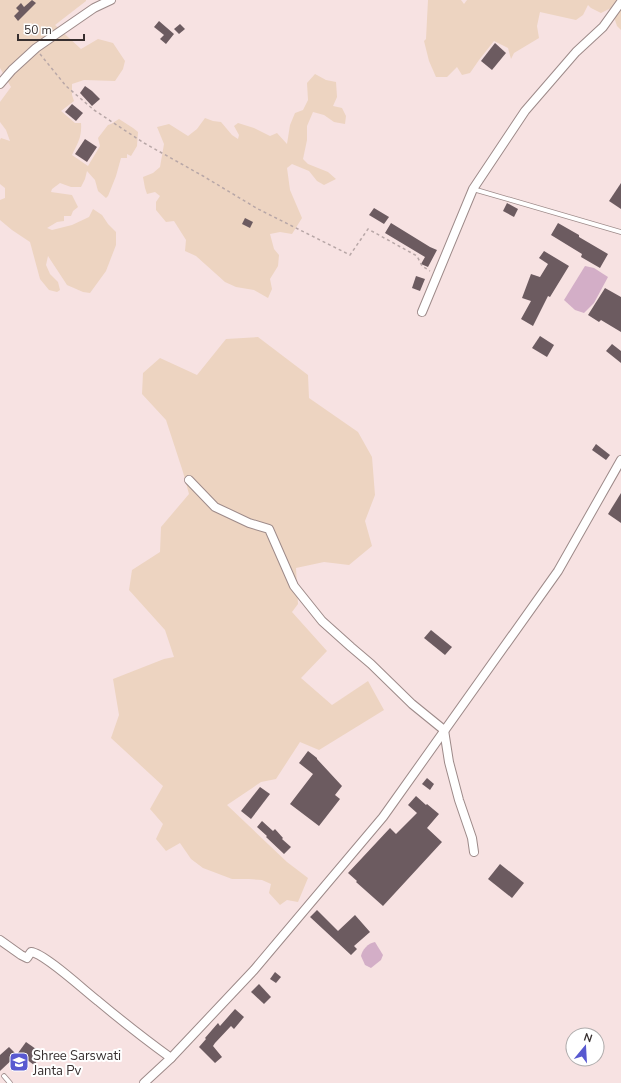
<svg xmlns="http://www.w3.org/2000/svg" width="621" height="1083" viewBox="0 0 621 1083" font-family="'Nunito Sans',sans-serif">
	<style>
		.green { fill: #edd4c1 }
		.water { fill: #d3aec7 }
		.building { fill: #6c5b60 }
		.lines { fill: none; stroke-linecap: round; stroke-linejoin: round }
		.service-casing { stroke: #9d8a89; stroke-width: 5.5 }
		.minor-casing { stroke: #9d8a89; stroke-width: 10 }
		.path { stroke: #b8a7a7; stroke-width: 1.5; stroke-dasharray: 3 3; stroke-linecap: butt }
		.service { stroke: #fff; stroke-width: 4 }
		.minor { stroke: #fff; stroke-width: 8 }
		.labels { text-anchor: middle; stroke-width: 4; stroke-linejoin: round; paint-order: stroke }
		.poi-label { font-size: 13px; fill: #372f2f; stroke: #fff; text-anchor: start }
	</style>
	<rect width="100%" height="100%" fill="#f7e2e2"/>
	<g class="green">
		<path d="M0,0H86V1L55,25L81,49L98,39L113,43L125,61L123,69L115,81L84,80L72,84V95L74,101L61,111L75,123H81C82,137 78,143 72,155L88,166L100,146L98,138L108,125L111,124L119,119L133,128L138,132L137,146L131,156L127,154V158H121L116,176L108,196L106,198L98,191L95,180L87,171L85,179L81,187H71L60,183L52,189L51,192L72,195L78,207L73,211L71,216H64V221L57,222L47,228L52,230L72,225L89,217L93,209L102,215L108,224L116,232V245L106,271L90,293L83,292L67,285L48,256L46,265L50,274L58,282L60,290L57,292L49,290L40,279L30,242L12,230L0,220V200L5,198V188L0,184V140L1,138L10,141L6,130L0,122V102L11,87L0,68Z"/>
		<path d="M428,0H461L464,4L467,0H621V30L617,26L611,8L601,13L591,8L588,5L583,15L576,20L540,12L537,26L539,38L514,53L511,59L508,48L494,41L479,60L470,73L462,75L457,67L447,77H436L429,61L424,41L426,39Z"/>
		<path d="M315,74L326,80L336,82L337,97L333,106L342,108L346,116L345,124L334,122L324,115L313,112L307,126V140L303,159L308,164L328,172L336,179L324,185L317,181L309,171L292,164L287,168L290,190L302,218L292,234L280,232L270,234L274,249L279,255L278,266L270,279L272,289L268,298L254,290L236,287L225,282L196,256L185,251L186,240L174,221L166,222L156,210V202L160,196L155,192L147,194L145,188L143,177L153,173L160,167L164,144L157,127L169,124L188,136L197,129L205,118L213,121L221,122L232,135L238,139L239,135L234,126L238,123L254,128L270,136L277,133L287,144L290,125L295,113L303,110L308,100L307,83Z"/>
		<path d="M258,337L308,375L309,398L358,432L372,457L375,495L365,521L372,546L349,565L324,562L296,568L298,604L292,612L327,651L301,678L332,705L368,681L384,710L319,750L300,742L276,779L261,782L227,805L287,862L308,878L298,902L287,900L280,905L269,893L271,884L262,880L249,879H232L203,868L191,859L180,843L166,851L156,839L163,824L150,809L163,786L111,738L119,715L113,679L164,659L174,657L165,630L129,590L132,570L160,552L161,527L189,494L183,472L166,420L142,394L143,373L160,358L197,375L226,339Z"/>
	</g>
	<g class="water">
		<path d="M585,266L594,268L608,277L594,303L584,313L575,310L564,300Z"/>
		<path d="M375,942L383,955L381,960L371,968L365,965L361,956C362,950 368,943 375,942Z"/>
	</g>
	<g class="building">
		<path d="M32,0L36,3L18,21L14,16L19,11L16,8L21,3L24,7Z"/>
		<path d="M159,21L174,34L166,44L160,39L164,35L154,27Z"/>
		<path d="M180,24L185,29L179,34L174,29Z"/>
		<path d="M495,43L506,53L492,70L481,61Z"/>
		<path d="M85,86L92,91L100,99L92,106L80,93Z"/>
		<path d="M72,104L83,113L76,121L65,112Z"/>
		<path d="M85,139L97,147L87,162L75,154Z"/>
		<path d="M621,183V209L609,201Z"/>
		<path d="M507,203L518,209L514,217L503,211Z"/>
		<path d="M374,208L389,217L384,224L369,215Z"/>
		<path d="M245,218L253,222L250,228L242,224Z"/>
		<path d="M391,223L430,247L437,250L428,267L421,264L425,257L385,233Z"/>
		<path d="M558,223L579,235V237L608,254L600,268L581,257L582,254L551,235Z"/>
		<path d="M544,251L569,266L550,297L548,296L533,326L521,319L531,301L522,298L531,274L540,277L548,264L539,258Z"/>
		<path d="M416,276L425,279L420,291L412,288Z"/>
		<path d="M605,288L621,297V332L601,320L599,322L588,315Z"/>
		<path d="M540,336L554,345L547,357L532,348Z"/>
		<path d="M612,344L621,351V363L606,351Z"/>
		<path d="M596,444L610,455L606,460L592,450Z"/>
		<path d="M621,493V523L608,514Z"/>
		<path d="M431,630L452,647L445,655L424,638Z"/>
		<path d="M308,751L317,758V759L342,786L335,795L340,799L319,826L290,804L313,774L299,763Z"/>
		<path d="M427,778L434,784L430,790L422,784Z"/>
		<path d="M260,787L270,794L251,819L241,811Z"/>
		<path d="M416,796L426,805L427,804L439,814L427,828L442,842L383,906L356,882L357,881L348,873L390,828L396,834L417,813L408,805Z"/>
		<path d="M262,821L273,831L275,829L283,838L282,839L291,847L284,854L266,837L267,836L257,827Z"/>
		<path d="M500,864L524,883L512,898L488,879Z"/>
		<path d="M317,910L338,931L355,915L370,932L354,946L357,949L351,955L310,917Z"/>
		<path d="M275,972L281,977L276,983L270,979Z"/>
		<path d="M259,984L271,997L264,1004L251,992Z"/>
		<path d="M235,1009L244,1017L234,1029L231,1026L215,1043L213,1046L222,1057L215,1063L199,1047L206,1039L205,1038L218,1023L220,1026Z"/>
		<path d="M26,1042L43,1054L34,1065L18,1053Z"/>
		<path d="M9,1047L17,1055L0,1071V1055Z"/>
	</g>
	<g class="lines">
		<defs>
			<g id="service">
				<path d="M473,189L621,232"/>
				<path d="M4,1076L10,1083"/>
			</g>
			<g id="minor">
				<path d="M0,84L12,70L36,48L94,8L111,0"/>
				<path d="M422,312L473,189L525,111L576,52L603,27L621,2"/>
				<path d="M189,480L215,507L249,523L269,529L294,586L322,621L351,647L371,664L412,704L444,730L449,762L459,800L472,838L474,852"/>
				<path d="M0,940L21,955L27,958L31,952C44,953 85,991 98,1001C122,1021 146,1040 171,1058"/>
				<path d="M144,1083L171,1058L254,970L383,817L558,571L621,460"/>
			</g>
		</defs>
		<use href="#service" class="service-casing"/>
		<use href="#minor" class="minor-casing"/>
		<path class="path" d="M40,54L66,86L94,110L144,143L203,176L258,209L350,255L368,229L417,256L422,266L430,271"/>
		<use href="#service" class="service"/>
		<use href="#minor" class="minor"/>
	</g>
	<defs>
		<symbol id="school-square" viewBox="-11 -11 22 22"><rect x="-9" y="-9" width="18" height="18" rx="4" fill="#5859d0" stroke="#fff"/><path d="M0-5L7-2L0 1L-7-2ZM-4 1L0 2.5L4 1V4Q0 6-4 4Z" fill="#fff"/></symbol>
	</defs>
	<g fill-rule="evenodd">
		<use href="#school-square" x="8" y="1051" width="22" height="22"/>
	</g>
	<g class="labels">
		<g class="poi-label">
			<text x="33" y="1060">Shree Sarswati<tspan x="33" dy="15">Janta Pv</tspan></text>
		</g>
	</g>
	<g transform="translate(585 1047) rotate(18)"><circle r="19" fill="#ffffff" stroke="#afacac"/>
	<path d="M0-3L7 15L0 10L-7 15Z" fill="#5859d0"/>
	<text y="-6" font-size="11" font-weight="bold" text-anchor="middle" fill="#372f2f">N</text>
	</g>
	<path d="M18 34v6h66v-6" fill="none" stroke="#372f2f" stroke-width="2"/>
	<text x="24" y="34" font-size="12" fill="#372f2f" stroke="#ffffff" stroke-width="3" paint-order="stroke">50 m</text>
</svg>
